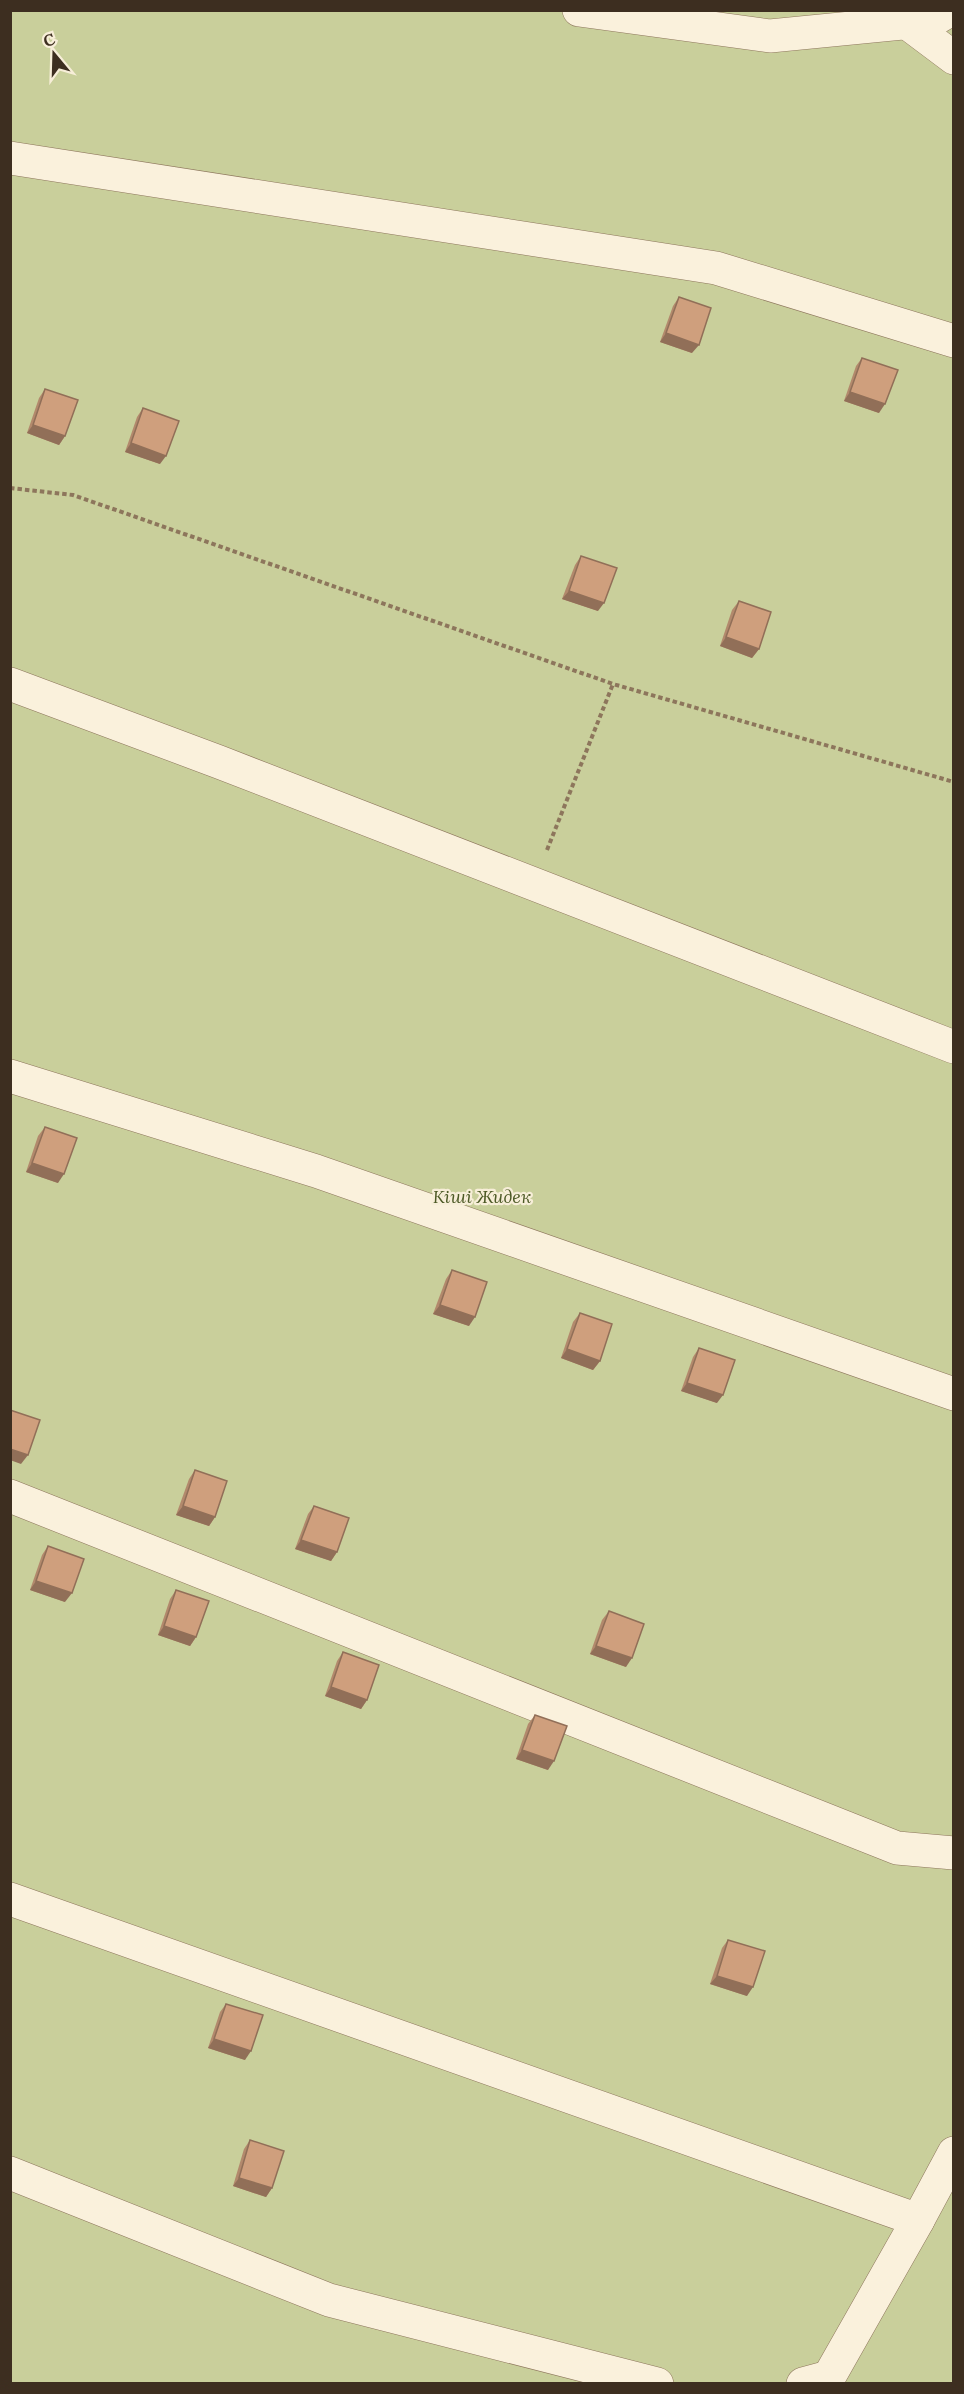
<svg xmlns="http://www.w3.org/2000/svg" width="964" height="2394" viewBox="0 0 964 2394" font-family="Lora,serif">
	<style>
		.green { fill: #c9cf9b }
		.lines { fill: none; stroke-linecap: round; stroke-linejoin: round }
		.street-casing { stroke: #8d765c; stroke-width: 34 }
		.path { stroke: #8d765c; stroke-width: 4; stroke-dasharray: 4.5 3; stroke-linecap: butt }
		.street { stroke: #faf1dc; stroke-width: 33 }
		.wall { fill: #b2896c }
		.shaded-wall { fill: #916f58 }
		.building { fill: #cf9f7d; stroke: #916f58; stroke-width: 1.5 }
		.labels { text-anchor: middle; stroke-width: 4.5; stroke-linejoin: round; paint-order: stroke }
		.park-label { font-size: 18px; font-style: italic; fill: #4d5a26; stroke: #f7eed8 }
	</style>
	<rect width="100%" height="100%" fill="#f0e4c8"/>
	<rect class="green" x="11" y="11" width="942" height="2372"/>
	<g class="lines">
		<defs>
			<g id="street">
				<path d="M579,10L770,36L933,20L950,10"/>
				<path d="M906,22L954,58"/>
				<path d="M10,158L716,268L954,341"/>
				<path d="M10,684L219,762L954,1047"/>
				<path d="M10,1076L316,1171L954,1394"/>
				<path d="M10,1496L897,1848L954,1853"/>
				<path d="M10,1899L918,2220"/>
				<path d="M10,2173L329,2300L657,2384"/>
				<path d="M803,2384L829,2377L918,2220L954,2153"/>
			</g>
		</defs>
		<use href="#street" class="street-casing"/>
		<g class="path">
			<path d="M10,488L73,495L613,684L954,782"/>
			<path d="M547,850L613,684"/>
		</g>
		<use href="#street" class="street"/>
	</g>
	<g class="wall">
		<path d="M679,297L692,353L660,342L673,306Z"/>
		<path d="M862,358L879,413L844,401L856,366Z"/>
		<path d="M45,389L65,436L59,445L27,433L39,398Z"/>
		<path d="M143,408L160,464L125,452L137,417Z"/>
		<path d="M581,556L598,611L562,599L575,565Z"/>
		<path d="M739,601L759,649L752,658L720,646L732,610Z"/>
		<path d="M45,1127L58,1183L26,1172L38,1136Z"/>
		<path d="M452,1270L469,1326L433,1314L446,1279Z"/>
		<path d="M580,1313L600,1361L593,1370L561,1358L573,1322Z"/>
		<path d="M699,1348L717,1403L681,1391L693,1357Z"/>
		<path d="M195,1470L215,1517L209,1526L176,1515L189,1479Z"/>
		<path d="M314,1506L337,1552L331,1561L295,1549L308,1514Z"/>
		<path d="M48,1546L65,1602L30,1590L42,1555Z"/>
		<path d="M176,1590L196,1637L190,1646L158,1635L170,1599Z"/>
		<path d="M609,1611L626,1667L590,1654L602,1620Z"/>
		<path d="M343,1652L367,1700L361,1709L325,1696L337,1661Z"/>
		<path d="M535,1715L548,1770L516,1759L528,1724Z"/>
		<path d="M728,1940L747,1996L710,1984L722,1948Z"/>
		<path d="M226,2004L245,2060L208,2048L220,2012Z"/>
		<path d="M250,2140L272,2188L266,2197L233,2186L244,2149Z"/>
	</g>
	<g class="shaded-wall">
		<path d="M666,333L699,345L692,353L660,342Z"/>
		<path d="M850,392L885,404L879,413L844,401Z"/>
		<path d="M33,425L65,436L59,445L27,433Z"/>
		<path d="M131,443L166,456L160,464L125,452Z"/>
		<path d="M569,591L604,603L598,611L562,599Z"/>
		<path d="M726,637L759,649L752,658L720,646Z"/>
		<path d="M32,1163L64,1174L58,1183L26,1172Z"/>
		<path d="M440,1305L475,1317L469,1326L433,1314Z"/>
		<path d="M567,1349L600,1361L593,1370L561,1358Z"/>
		<path d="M687,1383L723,1395L717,1403L681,1391Z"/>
		<path d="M10,1449L28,1455L21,1464L10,1460Z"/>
		<path d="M183,1506L215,1517L209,1526L176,1515Z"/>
		<path d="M301,1540L337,1552L331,1561L295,1549Z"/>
		<path d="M36,1581L72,1593L65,1602L30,1590Z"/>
		<path d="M164,1626L196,1637L190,1646L158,1635Z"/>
		<path d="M596,1646L632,1658L626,1667L590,1654Z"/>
		<path d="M331,1687L367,1700L361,1709L325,1696Z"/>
		<path d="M522,1750L554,1761L548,1770L516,1759Z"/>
		<path d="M717,1976L753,1987L747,1996L710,1984Z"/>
		<path d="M214,2039L251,2051L245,2060L208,2048Z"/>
		<path d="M239,2178L272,2188L266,2197L233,2186Z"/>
	</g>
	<g class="building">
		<path d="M679,297L711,308L699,345L666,333Z"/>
		<path d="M862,358L898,370L885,404L850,392Z"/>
		<path d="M45,389L78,400L65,436L33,425Z"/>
		<path d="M143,408L179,421L166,456L131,443Z"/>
		<path d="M581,556L617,568L604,603L569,591Z"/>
		<path d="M739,601L771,612L759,649L726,637Z"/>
		<path d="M45,1127L77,1138L64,1174L32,1163Z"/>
		<path d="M452,1270L487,1282L475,1317L440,1305Z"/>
		<path d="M580,1313L612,1324L600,1361L567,1349Z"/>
		<path d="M699,1348L735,1360L723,1395L687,1383Z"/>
		<path d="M10,1410L40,1420L28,1455L10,1449Z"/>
		<path d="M195,1470L227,1481L215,1517L183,1506Z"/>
		<path d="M314,1506L349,1518L337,1552L301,1540Z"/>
		<path d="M48,1546L84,1559L72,1593L36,1581Z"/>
		<path d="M176,1590L209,1601L196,1637L164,1626Z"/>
		<path d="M609,1611L644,1624L632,1658L596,1646Z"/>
		<path d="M343,1652L379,1665L367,1700L331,1687Z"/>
		<path d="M535,1715L567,1726L554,1761L522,1750Z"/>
		<path d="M728,1940L765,1951L753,1987L717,1976Z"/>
		<path d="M226,2004L263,2015L251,2051L214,2039Z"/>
		<path d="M250,2140L284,2151L272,2188L239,2178Z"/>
	</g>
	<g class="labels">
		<g class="park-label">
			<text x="482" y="1203">Кіші Жидек</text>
		</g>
	</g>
	<rect width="964" height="2394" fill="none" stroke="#3d2e20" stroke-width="24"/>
	<g transform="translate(54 54) rotate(341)" stroke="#f7eed8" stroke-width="4.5" paint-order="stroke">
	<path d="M0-4.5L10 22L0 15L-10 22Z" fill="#3d2e20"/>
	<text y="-9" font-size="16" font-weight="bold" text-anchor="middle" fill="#3d2e20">С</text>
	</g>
</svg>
